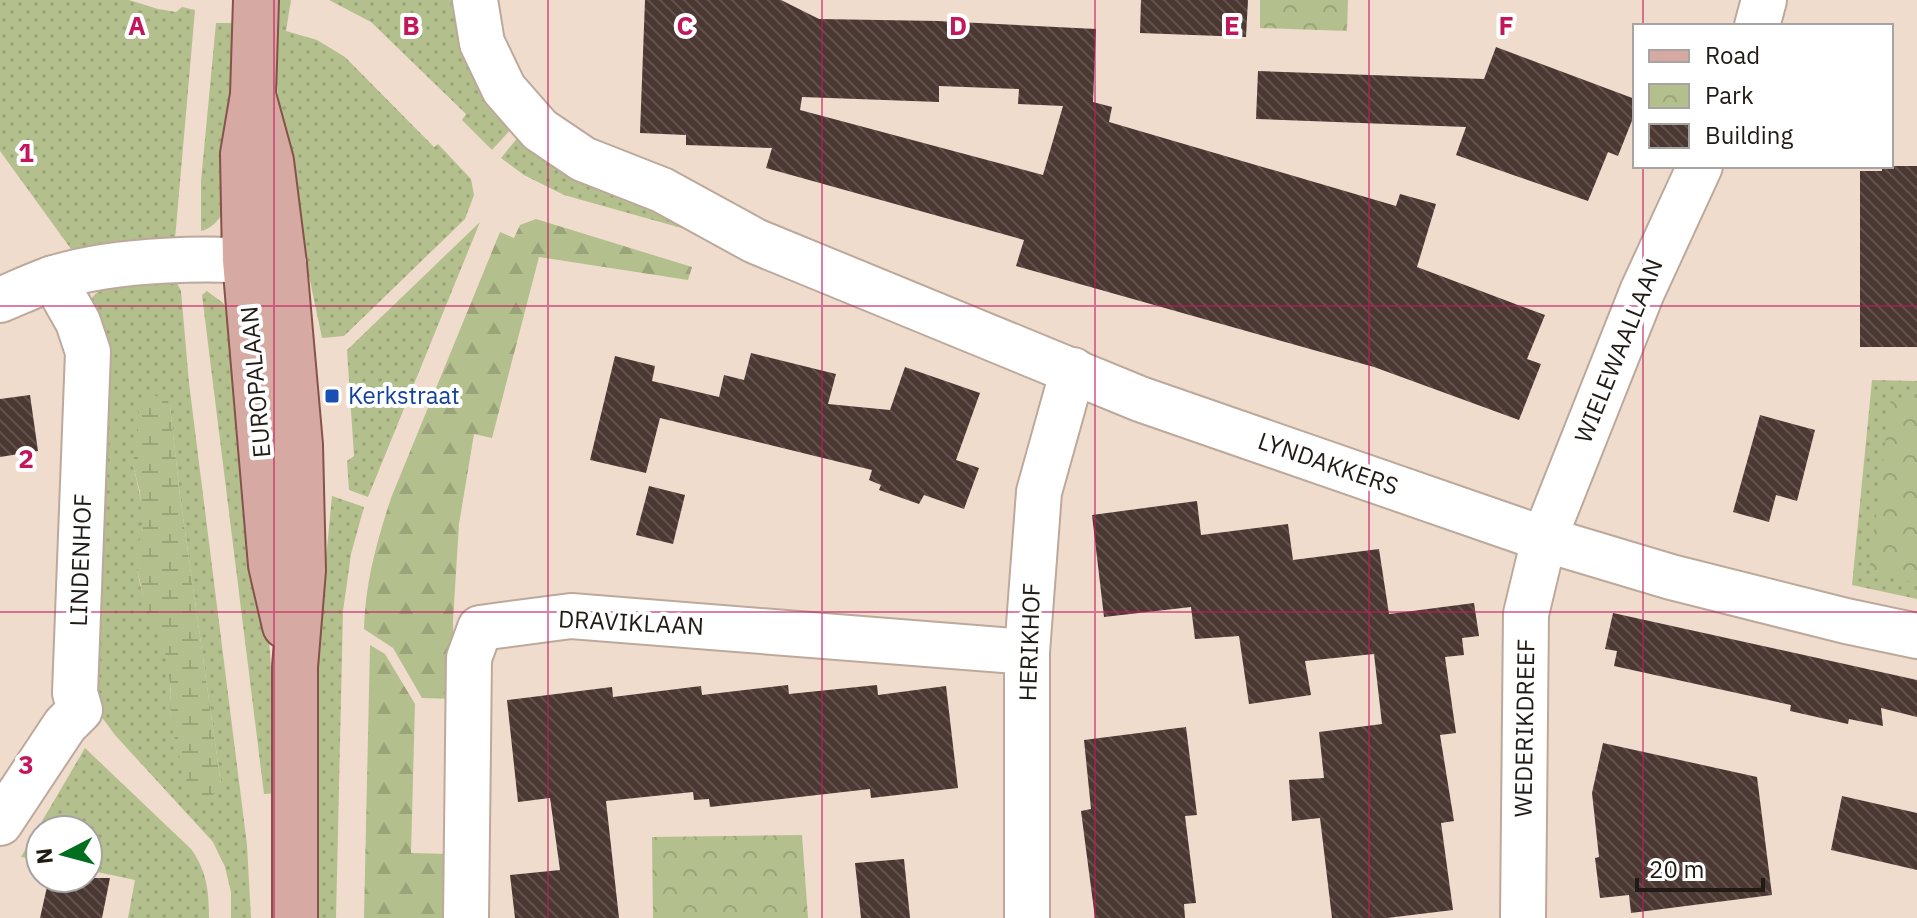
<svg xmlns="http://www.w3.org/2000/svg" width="1917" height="918" viewBox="0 0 1917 918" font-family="'IBM Plex Sans',sans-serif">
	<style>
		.grass { fill: url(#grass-dots); fill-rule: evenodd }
		.forest { fill: url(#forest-firs) }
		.wetland { fill: url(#wetland-marsh) }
		.park { fill: url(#park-crowns) }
		.building { fill: url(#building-back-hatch); fill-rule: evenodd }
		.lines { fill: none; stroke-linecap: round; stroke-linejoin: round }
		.minor-casing { stroke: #bca99b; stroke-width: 48 }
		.major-casing { stroke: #85534a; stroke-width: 48 }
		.minor { stroke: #fff; stroke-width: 44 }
		.major { stroke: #d6aaa3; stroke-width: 44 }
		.grid { fill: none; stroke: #c2185b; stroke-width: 2; stroke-opacity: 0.55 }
		.transit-dot { fill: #1a4fb4; stroke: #fff; stroke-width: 3 }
		.labels { text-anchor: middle; stroke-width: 8; stroke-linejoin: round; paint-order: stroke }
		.street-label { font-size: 24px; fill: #211a15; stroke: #fff }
		.transit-label { font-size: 24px; fill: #164399; stroke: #fff; text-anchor: start }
		.grid-label { font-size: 26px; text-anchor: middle; font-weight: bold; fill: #c2185b; stroke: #fff; stroke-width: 8; stroke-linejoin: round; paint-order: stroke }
	</style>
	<defs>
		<pattern id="grass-dots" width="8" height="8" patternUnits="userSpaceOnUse" patternTransform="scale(2)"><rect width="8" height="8" fill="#b3bf8c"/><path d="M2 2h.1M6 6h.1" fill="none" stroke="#9aa478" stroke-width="1.8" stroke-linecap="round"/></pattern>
		<pattern id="forest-firs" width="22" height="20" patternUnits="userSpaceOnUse" patternTransform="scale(2)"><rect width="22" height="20" fill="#b3bf8c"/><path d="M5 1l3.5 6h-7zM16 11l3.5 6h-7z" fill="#9aa478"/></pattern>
		<pattern id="wetland-marsh" width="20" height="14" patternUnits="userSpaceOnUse" patternTransform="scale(2)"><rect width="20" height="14" fill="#b3bf8c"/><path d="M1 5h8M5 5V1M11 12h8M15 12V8" fill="none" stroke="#9aa478"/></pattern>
		<pattern id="park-crowns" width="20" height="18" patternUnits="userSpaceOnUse" patternTransform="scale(2)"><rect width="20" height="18" fill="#b3bf8c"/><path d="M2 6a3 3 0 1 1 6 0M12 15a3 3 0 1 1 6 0" fill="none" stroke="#9aa478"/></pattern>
		<pattern id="building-back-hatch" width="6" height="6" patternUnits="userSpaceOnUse" patternTransform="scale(2)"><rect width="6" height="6" fill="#4c3833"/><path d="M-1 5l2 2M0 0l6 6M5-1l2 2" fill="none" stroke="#62524e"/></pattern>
	</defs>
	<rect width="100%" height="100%" fill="#f0dccd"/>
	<g class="grass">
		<path d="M0,0H129L158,9L176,12L182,7L195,10L175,239L71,249L0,151Z"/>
		<path d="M274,0H291L286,31L317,40L345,57L434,147L438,144L471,179L474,195L465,219L344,336L322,338L282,147L274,41Z"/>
		<path d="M329,0H459L512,128L492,150L462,120L466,114L371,22Z"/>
		<path d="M216,23H232V189C227,206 220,226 201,231V181Z"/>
		<path d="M519,136L687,225L685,229L564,195L524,175L501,158Z"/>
		<path d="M480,222L368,497L349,490L347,461L354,456L347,350Z"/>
		<path d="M177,283L181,291L189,383L247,845L251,918H231V892L225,867L213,842L115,735L92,704L90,303C96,278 155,284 177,283ZM170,406L180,496L221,784L170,718C171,697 172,677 166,656C157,626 141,600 137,568C135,553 143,540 143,526C143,505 138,485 133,465Z"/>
		<path d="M207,291L223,303L231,315L270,652L277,793L264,794L202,295Z"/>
		<path d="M1872,380L1917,381V599L1852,585Z"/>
		<path d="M332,496L364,507L351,554L343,611L336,918H316V663Z"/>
		<path d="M85,748L191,849C207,871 209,892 209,918H128L135,880L88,870V830H40V860L21,857Z"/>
	</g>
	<g class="forest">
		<path d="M536,219L692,267L688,280L539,257L492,438L474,434L459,524L453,620L454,699L422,698L393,648L364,629C365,583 377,541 391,498L500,232L514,238L520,225Z"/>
		<path d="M370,645L385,654L415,704L411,853L449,854L448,918H364Z"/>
	</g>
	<path class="wetland" d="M152,395L167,399L170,406L180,496L221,784C216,795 210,798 198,799L191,792L177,749L170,718L171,689L166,656L145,604L136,565L137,548L143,529L140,492L133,465L140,404L144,398Z"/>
	<g class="park">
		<path d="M1260,0H1348L1347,31L1260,28Z"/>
		<path d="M1891,398L1917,399V583L1869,572Z"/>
		<path d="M802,835L808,918H653L652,837Z"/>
	</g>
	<g class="building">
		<path d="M645,0H781L819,19L938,21L1096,29L1093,102L1112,107L1109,122L1396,206L1400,194L1436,204L1417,267L1545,315L1527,359L1541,364L1519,420L1374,367L1016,266L1024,240L766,168L772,148L686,145V135L640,133ZM939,86L1019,89L1018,104L1063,106L1043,175L800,110L802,97L939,102Z"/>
		<path d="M1141,0H1248L1246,37L1140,33Z"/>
		<path d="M1496,47L1635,99V113L1618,156L1608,152L1588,201L1456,155L1466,127L1256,119L1258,71L1484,79Z"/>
		<path d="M1882,166H1917V347H1860V171H1882Z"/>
		<path d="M751,353L836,374L828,404L890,410L905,367L980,393L956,460L979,468L964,509L924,495L919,504L879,490L881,485L869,480L872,470L660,418L646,473L590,460L615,356L655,366L652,381L719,397L724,375L744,380Z"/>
		<path d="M30,395L38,451L0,457V399Z"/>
		<path d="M1760,415L1815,430L1797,501L1776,495L1769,522L1733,512Z"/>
		<path d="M649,486L685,495L673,544L636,535Z"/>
		<path d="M1197,501L1201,535L1288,524L1293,560L1379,549L1389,614L1474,603L1479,636L1462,638L1464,655L1445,657L1456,733L1440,735L1454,821L1441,823L1453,910L1387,918H1332L1320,818L1292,821L1289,780L1324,778L1319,732L1382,724L1374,654L1305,661L1311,695L1249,704L1239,636L1195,639L1191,607L1104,617L1092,515Z"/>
		<path d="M1613,613L1917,680V717L1881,708L1883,726L1849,719L1848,724L1790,711L1791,705L1614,666L1617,651L1605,649Z"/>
		<path d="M788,685L789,694L877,685L878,695L946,686L958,788L871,798L870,789L710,807L709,799L694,800L693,792L606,801L619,918H515L510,875L560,870L550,798L518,802L507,700L612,687L613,697L701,686L702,695Z"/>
		<path d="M1186,727L1197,815L1185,816L1196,903L1184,904L1185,918H1095L1081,811L1091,809L1084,740Z"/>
		<path d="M1603,743L1757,777L1772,895L1631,913L1629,895L1600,898L1595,858L1599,857L1592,793Z"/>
		<path d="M1842,796L1917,813V870L1831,850Z"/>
		<path d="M904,859L910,918H861L855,863Z"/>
		<path d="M49,878H110L102,918H40Z"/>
	</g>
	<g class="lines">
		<defs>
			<g id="minor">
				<path d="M475,0L482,43L504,89L540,130L583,159L662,190L755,241L1140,399L1544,539L1671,577L1846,621L1917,636"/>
				<path d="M1757,26L1764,0"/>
				<path d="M0,300C17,293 34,285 51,279C114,258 218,256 284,264"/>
				<path d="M0,823L65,725L80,710L75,693L88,352L78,322L53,278"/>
				<path d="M466,918L469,658L480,628L571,616L1027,652"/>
				<path d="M1027,918V652L1039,492L1073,370"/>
				<path d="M1523,918L1526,614L1544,539L1642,292L1700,166"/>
			</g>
			<g id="major">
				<path d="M256,0L253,95L243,154L245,260L271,565L285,626"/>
				<path d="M253,95L271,161L284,264L300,445L303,570L295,667V918"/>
			</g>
		</defs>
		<use href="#minor" class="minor-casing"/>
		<use href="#major" class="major-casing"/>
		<use href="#minor" class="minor"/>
		<use href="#major" class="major"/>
	</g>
	<path class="grid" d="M274,0V918M548,0V918M822,0V918M1095,0V918M1369,0V918M1643,0V26M1643,166V918M0,306H1917M0,612H1917"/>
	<rect class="transit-dot" x="324" y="388" width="16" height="16" rx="4"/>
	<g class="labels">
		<g class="street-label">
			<text transform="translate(1619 351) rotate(-68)" y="8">WIELEWAALLAAN</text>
			<text transform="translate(256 382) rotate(-95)" y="8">EUROPALAAN</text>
			<text transform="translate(1328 464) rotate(19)" y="8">LYNDAKKERS</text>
			<text transform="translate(81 560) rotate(-88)" y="8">LINDENHOF</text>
			<text transform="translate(631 623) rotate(3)" y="8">DRAVIKLAAN</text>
			<text transform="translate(1030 642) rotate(-88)" y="8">HERIKHOF</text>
			<text transform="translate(1525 728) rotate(-89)" y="8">WEDERIKDREEF</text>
		</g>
		<g class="transit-label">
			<text x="348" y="404">Kerkstraat</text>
		</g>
	</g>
	<g class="grid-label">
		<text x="137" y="35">A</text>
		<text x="411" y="35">B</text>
		<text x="685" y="35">C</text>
		<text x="958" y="35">D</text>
		<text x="1232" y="35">E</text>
		<text x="1506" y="35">F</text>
		<text x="26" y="162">1</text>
		<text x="26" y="468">2</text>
		<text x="26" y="774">3</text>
	</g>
	<rect x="1633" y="24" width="260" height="144" fill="#ffffff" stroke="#a6a3a1" stroke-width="2"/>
	<rect x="1649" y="50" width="40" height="12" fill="#d6aaa3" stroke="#a6a3a1" stroke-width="2"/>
	<text x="1705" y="64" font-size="24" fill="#211a15">Road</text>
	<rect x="1649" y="84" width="40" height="24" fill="url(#park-crowns)" stroke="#a6a3a1" stroke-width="2"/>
	<text x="1705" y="104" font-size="24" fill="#211a15">Park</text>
	<rect x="1649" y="124" width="40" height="24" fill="url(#building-back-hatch)" stroke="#a6a3a1" stroke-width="2"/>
	<text x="1705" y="144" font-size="24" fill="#211a15">Building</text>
	<g transform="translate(64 854) rotate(264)"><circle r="38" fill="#ffffff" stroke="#a6a3a1" stroke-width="2"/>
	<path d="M0-6L14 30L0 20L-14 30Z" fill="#006f20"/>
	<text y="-12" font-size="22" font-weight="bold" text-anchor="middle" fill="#211a15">N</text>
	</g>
	<path d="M1637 878v12h126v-12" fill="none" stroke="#211a15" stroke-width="4"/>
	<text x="1649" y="878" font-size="24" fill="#211a15" stroke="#ffffff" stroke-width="6" paint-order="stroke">20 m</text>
</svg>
